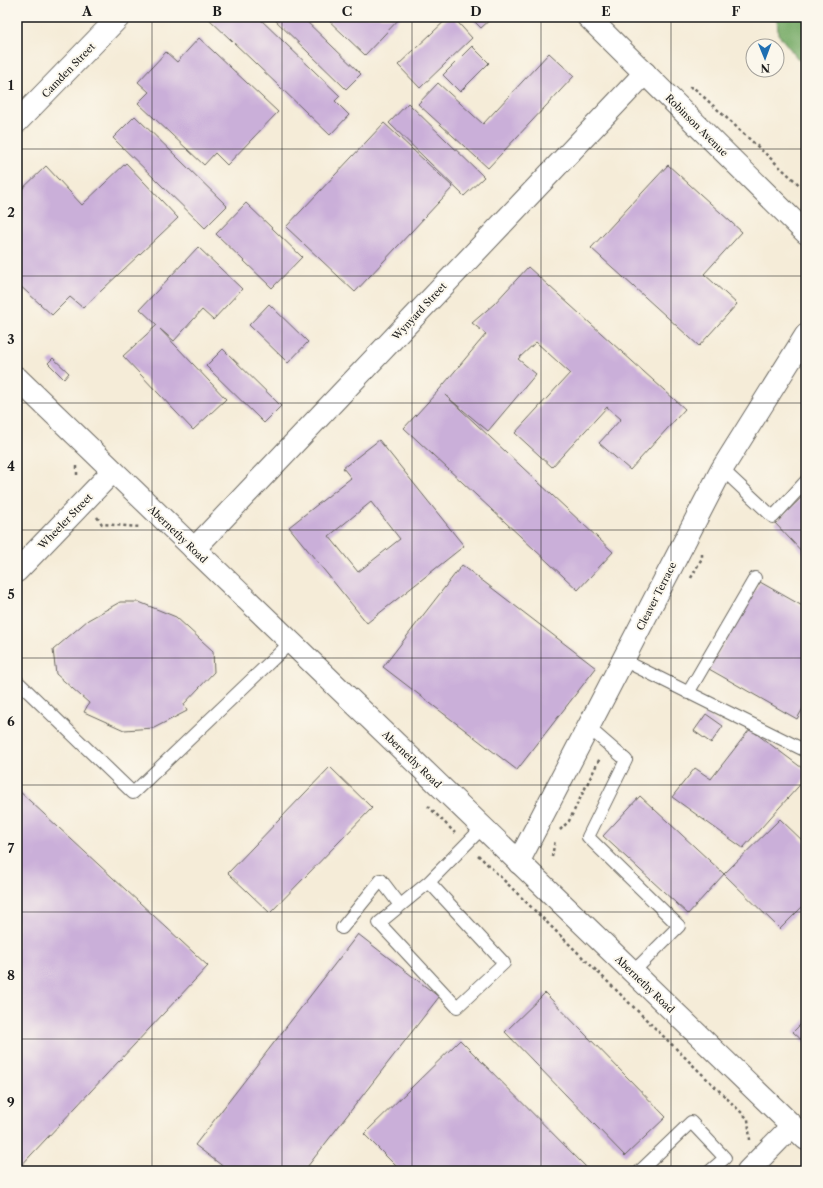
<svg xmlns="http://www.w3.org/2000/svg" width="823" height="1188" viewBox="0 0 823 1188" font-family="'Libre Caslon Text',serif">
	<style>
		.forest { fill: #77ab67; stroke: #4a6442 }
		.building { fill: #caafd9; fill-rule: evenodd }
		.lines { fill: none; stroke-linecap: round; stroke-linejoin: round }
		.service-casing { stroke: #68655e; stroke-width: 14 }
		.minor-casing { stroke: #68655e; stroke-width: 24 }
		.tertiary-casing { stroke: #68655e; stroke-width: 24 }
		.path { stroke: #68655e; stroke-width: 2.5; stroke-dasharray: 3 3; stroke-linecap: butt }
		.service { stroke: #fff; stroke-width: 12 }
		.minor { stroke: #fff; stroke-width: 22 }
		.tertiary { stroke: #fff; stroke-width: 22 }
		.grid { fill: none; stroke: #1c1c1c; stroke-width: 1; stroke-opacity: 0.55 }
		.labels { text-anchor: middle; stroke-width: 4; stroke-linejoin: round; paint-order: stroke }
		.street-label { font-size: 10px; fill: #1c1c1c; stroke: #fbf7ec }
		.neatline { fill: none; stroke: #1c1c1c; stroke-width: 1.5 }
		.grid-label { font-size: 13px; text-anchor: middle; font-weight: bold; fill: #1c1c1c }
	</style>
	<rect width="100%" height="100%" fill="#fbf7ec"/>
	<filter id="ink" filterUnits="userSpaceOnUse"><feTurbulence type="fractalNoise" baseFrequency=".025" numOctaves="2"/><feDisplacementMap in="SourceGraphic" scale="8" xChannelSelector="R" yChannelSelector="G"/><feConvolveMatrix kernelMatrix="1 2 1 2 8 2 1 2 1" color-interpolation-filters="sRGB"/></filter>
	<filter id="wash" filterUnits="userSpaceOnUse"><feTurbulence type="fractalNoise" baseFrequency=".012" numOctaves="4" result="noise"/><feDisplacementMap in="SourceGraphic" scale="16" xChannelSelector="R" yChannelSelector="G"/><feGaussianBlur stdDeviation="0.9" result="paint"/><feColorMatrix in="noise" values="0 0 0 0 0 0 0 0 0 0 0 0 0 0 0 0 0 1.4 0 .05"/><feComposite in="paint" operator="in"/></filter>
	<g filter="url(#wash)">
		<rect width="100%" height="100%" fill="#f5ecd8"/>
		<path class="forest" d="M777,17H806V64L798,59L778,34Z"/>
		<g id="blocks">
			<g class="building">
				<path d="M207,17H258L340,96L335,101L349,115L330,135Z"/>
				<path d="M272,17H302L361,74L346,89Z"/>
				<path d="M325,17H401L365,55Z"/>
				<path d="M449,17H453L472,38L420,88L398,65Z"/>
				<path d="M470,17H493L481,28Z"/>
				<path d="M199,38L278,112L227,165L215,153L204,165L138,103L149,92L138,82L166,52L177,62Z"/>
				<path d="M472,46L489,63L460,92L443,75Z"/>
				<path d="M549,53L574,76L488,168L418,104L438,83L483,124Z"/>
				<path d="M408,103L484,177L464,196L389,123Z"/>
				<path d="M135,116L227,206L205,228L113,138Z"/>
				<path d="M384,123L453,187L355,292L286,227Z"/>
				<path d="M126,163L178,218L83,308L70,297L52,315L17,283V194L46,166L82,205Z"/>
				<path d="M668,165L742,232L704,274L737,304L699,346L591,248Z"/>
				<path d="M246,203L302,257L272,288L216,234Z"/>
				<path d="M198,247L242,289L213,320L202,310L174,341L160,329L226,399L193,430L123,356L157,325L140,309Z"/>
				<path d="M528,267L685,409L630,470L599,443L621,419L607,407L552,467L515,433L570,373L536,342L518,359L536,374L488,431L445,395L613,552L578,590L404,428L439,390L486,334L472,323L494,304Z"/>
				<path d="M269,304L308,342L288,363L249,325Z"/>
				<path d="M223,349L281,406L264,423L206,366Z"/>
				<path d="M53,358L69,373L64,379L48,363Z"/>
				<path d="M379,440L464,546L367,623L289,527L351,478L343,468ZM371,502L400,539L358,572L329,536Z"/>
				<path d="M805,494L806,495V556L775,523Z"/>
				<path d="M462,565L596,668L517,770L383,667Z"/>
				<path d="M760,582L806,608V703L797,719L709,669Z"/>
				<path d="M120,602H139L176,617L213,651L214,672L184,704L187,711L154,728L124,730L84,712L89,703L56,674L53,650L88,620Z"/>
				<path d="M706,714L723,726L711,743L694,731Z"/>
				<path d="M750,729L806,771V778L743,848L672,797L695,768L711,779Z"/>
				<path d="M330,767L372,808L270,913L228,873Z"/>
				<path d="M17,789L208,966L17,1170Z"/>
				<path d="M640,796L724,874L780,819L806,844V903L780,929L724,874L688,914L603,836Z"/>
				<path d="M358,934L439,997L304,1171H229L195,1145Z"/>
				<path d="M545,993L666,1117L625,1156L505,1032Z"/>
				<path d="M806,1019V1044L793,1032Z"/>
				<path d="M460,1040L590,1171H401L364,1134Z"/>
			</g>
		</g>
	</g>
	<g filter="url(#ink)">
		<use href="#blocks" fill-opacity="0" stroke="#68655e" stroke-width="1"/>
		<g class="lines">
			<defs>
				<g id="service">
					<path d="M722,469L773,517L806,481"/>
					<path d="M623,660L806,751"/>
					<path d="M17,681L133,793L291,642"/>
					<path d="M688,693L755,578"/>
					<path d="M588,727L626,760L588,837L679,926L633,972"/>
					<path d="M429,882L504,963L457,1007L379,923L429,882L483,827"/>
					<path d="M342,928L381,880L400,905"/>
					<path d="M640,1171L691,1122L725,1158L710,1171"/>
				</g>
				<g id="minor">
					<path d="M588,17L806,233"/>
					<path d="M17,122L119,17"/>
					<path d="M194,549L645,73"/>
					<path d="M17,571L113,471"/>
					<path d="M519,863L522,855L722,469L806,335"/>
					<path d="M748,1171L792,1126"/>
				</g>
				<path id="tertiary" d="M17,378L806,1139"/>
			</defs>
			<use href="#service" class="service-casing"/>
			<use href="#minor" class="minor-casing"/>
			<use href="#tertiary" class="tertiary-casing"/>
			<g class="path">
				<path d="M689,87L694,88L806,191"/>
				<path d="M77,466V477"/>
				<path d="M97,517L102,524L140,527"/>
				<path d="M691,578L702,558V554"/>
				<path d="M428,806L455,833"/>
				<path d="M560,830L569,821L600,758"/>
				<path d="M478,855L748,1119L750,1140"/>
				<path d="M552,857L555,840"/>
			</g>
			<use href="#service" class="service"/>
			<use href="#minor" class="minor"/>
			<use href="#tertiary" class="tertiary"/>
		</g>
	</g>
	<path class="grid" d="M152,17V1171M282,17V1171M412,17V1171M541,17V1171M671,17V1171M17,149H806M17,276H806M17,403H806M17,530H806M17,658H806M17,785H806M17,912H806M17,1039H806"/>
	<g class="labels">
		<g class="street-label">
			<text transform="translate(68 70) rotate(-46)" y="4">Camden Street</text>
			<text transform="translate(697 125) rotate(45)" y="4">Robinson Avenue</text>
			<text transform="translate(419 311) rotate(-47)" y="4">Wynyard Street</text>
			<text transform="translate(65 521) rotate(-46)" y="4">Wheeler Street</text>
			<text transform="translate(178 534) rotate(44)" y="4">Abernethy Road</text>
			<text transform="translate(656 596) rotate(-63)" y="4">Cleaver Terrace</text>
			<text transform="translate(412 759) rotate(44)" y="4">Abernethy Road</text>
			<text transform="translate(645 984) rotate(44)" y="4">Abernethy Road</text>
		</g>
	</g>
	<rect width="823" height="1188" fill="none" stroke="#fbf7ec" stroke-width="44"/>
	<g transform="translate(765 58) rotate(179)"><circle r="19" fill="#fbf7ec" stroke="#a29f99"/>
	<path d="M0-3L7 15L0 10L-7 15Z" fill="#1f6fb2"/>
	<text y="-6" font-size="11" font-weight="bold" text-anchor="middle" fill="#1c1c1c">N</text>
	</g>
	<rect x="22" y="22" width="779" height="1144" class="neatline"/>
	<g class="grid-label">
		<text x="87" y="16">A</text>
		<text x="217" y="16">B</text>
		<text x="347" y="16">C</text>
		<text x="476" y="16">D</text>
		<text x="606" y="16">E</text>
		<text x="736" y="16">F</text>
		<text x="11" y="90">1</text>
		<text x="11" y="217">2</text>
		<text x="11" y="344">3</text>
		<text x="11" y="471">4</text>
		<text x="11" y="599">5</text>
		<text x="11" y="726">6</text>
		<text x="11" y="853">7</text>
		<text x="11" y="980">8</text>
		<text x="11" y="1107">9</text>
	</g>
</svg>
